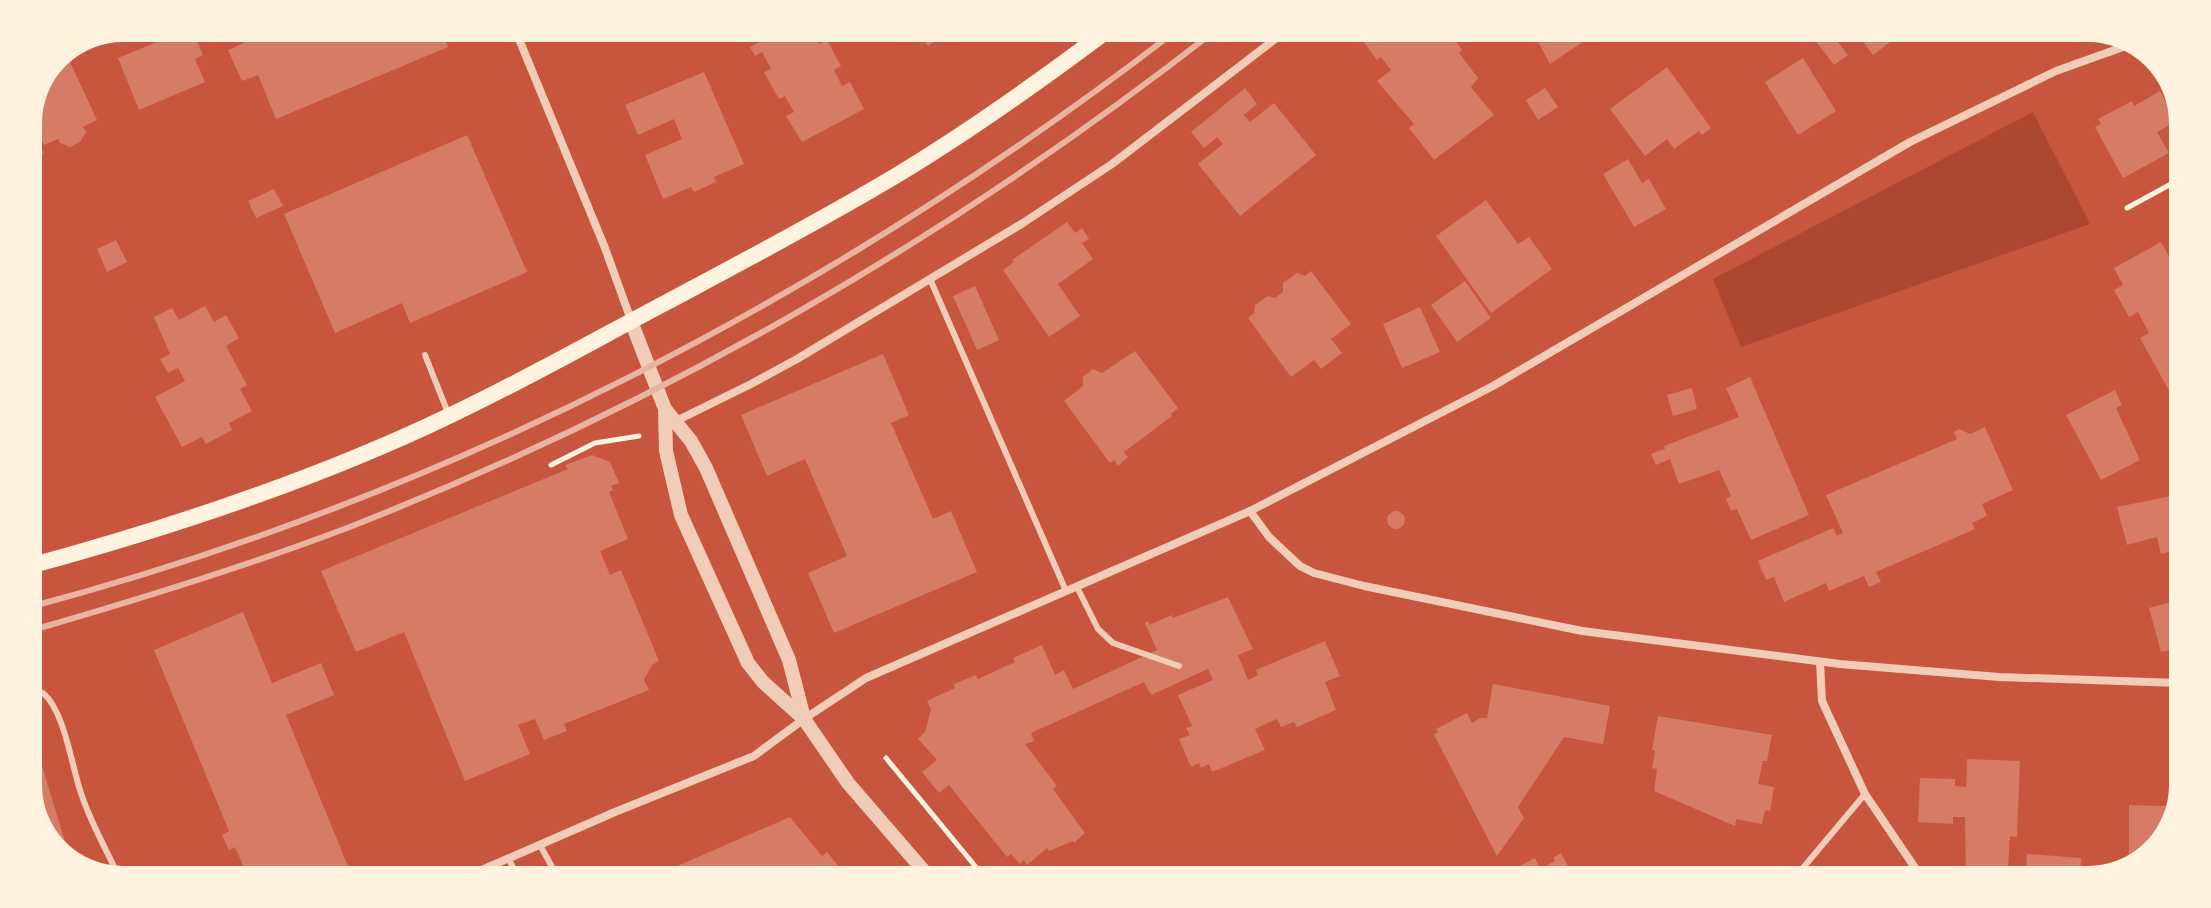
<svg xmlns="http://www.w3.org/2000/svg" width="2211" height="908" viewBox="0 0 2211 908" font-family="'Public Sans',sans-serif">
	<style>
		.green { fill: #ae4732 }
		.building { fill: #d67c66 }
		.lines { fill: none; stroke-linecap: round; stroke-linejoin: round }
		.path { stroke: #fff3e0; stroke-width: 5 }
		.service { stroke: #f1ccb7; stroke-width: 6 }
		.minor { stroke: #f1ccb7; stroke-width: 8 }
		.tertiary { stroke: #f1ccb7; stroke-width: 14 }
		.secondary { stroke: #fff3e0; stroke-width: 16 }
		.rail { stroke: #e9b49f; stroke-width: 6 }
		.rim { fill: none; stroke: #fff3e0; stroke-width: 4 }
	</style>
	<rect width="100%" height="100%" fill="#c8553d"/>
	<path class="green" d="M2033,112L2090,224L1741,347L1713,279Z"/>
	<g class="building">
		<path d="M237,26L439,27L448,47L276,119L258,75L242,81L228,50L244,43Z"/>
		<path d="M785,28H810L819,44L834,36L835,38L828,42L841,66L834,70L842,86L850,82L864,109L802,142L786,116L794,112L785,96L779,99L764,72L771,69L762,52L755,56L750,47Z"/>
		<path d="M916,29H952L928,46Z"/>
		<path d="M1369,30L1408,31L1409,33L1412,31H1448L1462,50L1459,53L1478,78L1471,87L1494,115L1434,160L1409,128L1414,124L1377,81L1391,70L1381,57L1377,60L1363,41L1372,35Z"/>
		<path d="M184,31L189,42L196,39L203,55L195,59L205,82L139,110L118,58Z"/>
		<path d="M1545,31H1586L1590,37L1550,64L1536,38Z"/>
		<path d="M1809,32H1830L1848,55L1834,65Z"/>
		<path d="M1856,32H1903L1873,55Z"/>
		<path d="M1803,58L1836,111L1798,135L1765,82Z"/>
		<path d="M70,62L97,120L83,127L86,132L80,142L70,147L60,143L58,139L44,145L28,112L48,68L50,71Z"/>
		<path d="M1667,67L1711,128L1702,135L1699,131L1674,149L1667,139L1645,156L1610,109Z"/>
		<path d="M704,72L744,164L714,177L716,182L694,192L691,187L663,199L645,155L682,139L674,119L638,135L625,105Z"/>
		<path d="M1245,88L1257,104L1244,115L1250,122L1274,103L1316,155L1240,216L1198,164L1223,144L1217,137L1204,148L1191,132Z"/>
		<path d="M1545,88L1558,107L1538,120L1526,100Z"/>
		<path d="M2160,91L2177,121L2157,132L2169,153L2123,178L2095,127L2101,124L2098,119L2132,101L2134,106Z"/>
		<path d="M26,118L44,154L26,163Z"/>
		<path d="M467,135L527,272L410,323L402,303L335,333L284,214Z"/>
		<path d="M1628,159L1642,183L1649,179L1666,209L1634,227L1603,174Z"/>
		<path d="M274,189L283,206L256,218L248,201Z"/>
		<path d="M1486,200L1518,244L1529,237L1552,269L1491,313L1436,236Z"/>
		<path d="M1067,222L1075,233L1082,228L1089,239L1082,243L1093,259L1058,284L1080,316L1049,337L1003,270L1014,262L1012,260Z"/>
		<path d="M116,240L127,262L107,272L97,249Z"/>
		<path d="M2161,242L2183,281L2182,414L2140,338L2149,333L2138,312L2129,317L2114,290L2123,285L2114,268Z"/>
		<path d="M1311,271L1351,324L1331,339L1342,353L1321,369L1314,360L1291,377L1248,318L1254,313L1255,305L1268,296L1275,298L1283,292V283L1297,273L1305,276Z"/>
		<path d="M1465,281L1491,318L1457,342L1431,305Z"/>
		<path d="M975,286L999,340L977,350L953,296Z"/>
		<path d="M205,306L214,322L226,315L239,338L226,346L247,385L240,389L252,411L229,423L232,430L206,444L202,437L182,447L155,397L185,381L178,368L168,373L160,359L170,354L154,317L172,308L179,320Z"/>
		<path d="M1420,307L1440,352L1402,368L1383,324Z"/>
		<path d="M1135,351L1178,408L1171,414L1172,416L1124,452L1128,457L1118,466L1114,460L1110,463L1064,401L1083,386V377L1093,369L1102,373Z"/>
		<path d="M883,354L909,415L891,423L933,519L951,511L977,572L834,633L808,573L847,556L805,459L767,476L741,415Z"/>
		<path d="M1750,377L1809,515L1751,540L1737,509L1731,511L1726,499L1731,496L1719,470L1679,484L1670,459L1656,465L1651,454L1665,449L1664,446L1739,417L1726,388Z"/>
		<path d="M1692,388L1697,409L1673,416L1667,395Z"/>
		<path d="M2115,390L2122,405L2116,408L2140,460L2101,480L2066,415Z"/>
		<path d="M1985,427L2013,490L1982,504L1987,516L1972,523L1975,529L1876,572L1881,582L1869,587L1864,576L1829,591L1826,583L1784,602L1774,577L1766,580L1758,561L1833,528L1837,536L1843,533L1826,495L1957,439L1954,432L1959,429L1970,434Z"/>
		<path d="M592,455L610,462L619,483L611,486L613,490L609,492L628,539L600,551L610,575L621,570L659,661L652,665L644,680L649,690L564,724L567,731L544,740L535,719L518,725L530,754L465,781L404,632L356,652L321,571L568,469L565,465Z"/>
		<path d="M2181,494L2180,549L2161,554L2157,537L2127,545L2117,507Z"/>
		<circle cx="1396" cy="520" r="9"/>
		<path d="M1228,597L1253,649L1238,655L1248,680L1258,675L1256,670L1325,641L1340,676L1325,682L1336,710L1297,727L1294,722L1281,727L1277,719L1255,729L1265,750L1212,772L1209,764L1201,768L1199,763L1191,767L1179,739L1190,735L1186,728L1192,726L1178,695L1213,680L1208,669L1151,695L1144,682L1031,733L1034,741L1025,744L1057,786L1053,789L1085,833L1074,843L1073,841L1049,851L1047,848L1027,865L1024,860L1020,864L1011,854L1007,857L949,785L939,793L922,772L937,760L918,739L925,732L931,709L927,701L955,688L954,684L976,675L978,679L1015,662L1013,658L1042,645L1055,675L1064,670L1073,689L1157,650L1145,623L1148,621L1149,625L1172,615L1173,618Z"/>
		<path d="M2180,600V648L2161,652L2149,608Z"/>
		<path d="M243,612L272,683L321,663L334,695L286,715L352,876L247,875L235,847L229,850L222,835L229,831L154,650Z"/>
		<path d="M1493,684L1610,706L1603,744L1564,737L1518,807L1524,818L1497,856L1434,735L1438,732L1436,729L1467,713L1472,723L1480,718H1487Z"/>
		<path d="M1658,716L1772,735L1767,761H1763L1758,784L1774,787L1770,811L1765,810L1762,824L1736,819L1735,826L1654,791L1657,769L1652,768L1655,751L1652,750Z"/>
		<path d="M26,718L27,717L72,864L46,844L26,792Z"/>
		<path d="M1967,759L2020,761L2017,837L2010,836L2007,882H1966L1965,817H1953V824L1918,822L1920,778L1955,779V786L1966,787Z"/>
		<path d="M2129,805L2166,806V828H2173L2142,865L2132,869V860H2129Z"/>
		<path d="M790,817L822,856L827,852L848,878L652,877Z"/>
		<path d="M1561,853L1575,880H1505L1501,872L1512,866L1514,869L1535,858L1540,869L1555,861L1553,858Z"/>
		<path d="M2027,854L2081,858L2080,882H2025Z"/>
	</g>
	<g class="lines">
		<g class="path">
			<path d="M2127,208L2184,177"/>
			<path d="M551,465L595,443L639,436"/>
			<path d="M886,758L985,878"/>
		</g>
		<g class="service">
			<path d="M930,279L1066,591"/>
			<path d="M425,355L448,413"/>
			<path d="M1077,587L1098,629L1113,643L1179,666"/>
			<path d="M26,693H43C65,711 72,769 82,796C91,823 106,849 118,875"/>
			<path d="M540,845L557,876"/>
			<path d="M509,859L517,876"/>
			<path d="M1792,881L1865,794"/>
		</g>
		<g class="minor">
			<path d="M514,27L605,248L631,320"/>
			<path d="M672,423L751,384L797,359L1023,223L1112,164L1287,30"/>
			<path d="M1250,511L1269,537L1300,566L1314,573L1364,586L1582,631L1840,664L1999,677L2179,683"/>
			<path d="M1820,662L1822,701L1865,794L1924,881"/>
			<path d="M468,876L615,812L754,756L804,719L866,678L1250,511L1493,386L1910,142L2056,71L2137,42"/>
		</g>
		<g class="tertiary">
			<path d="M631,321L665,409L691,441L706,468L789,660L804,718"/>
			<path d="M665,409L666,451L681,515L748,663L763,682L804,719L848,783L930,878"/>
		</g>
		<path class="secondary" d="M26,567C170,528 316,480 451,415C525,380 595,340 667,302C744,261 822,220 897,175C970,131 1040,81 1108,30"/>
		<g class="rail">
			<path d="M26,608C446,497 835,294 1177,30"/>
			<path d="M26,632C134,601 242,568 347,528C664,404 948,239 1216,30"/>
		</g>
	</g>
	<path d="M0 0H2211V908H0ZM123 40H2088A83 83 0 0 1 2171 123V785A83 83 0 0 1 2088 868H123A83 83 0 0 1 40 785V123A83 83 0 0 1 123 40Z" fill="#fff3e0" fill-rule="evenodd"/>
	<path class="rim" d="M123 40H2088A83 83 0 0 1 2171 123V785A83 83 0 0 1 2088 868H123A83 83 0 0 1 40 785V123A83 83 0 0 1 123 40Z"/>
</svg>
